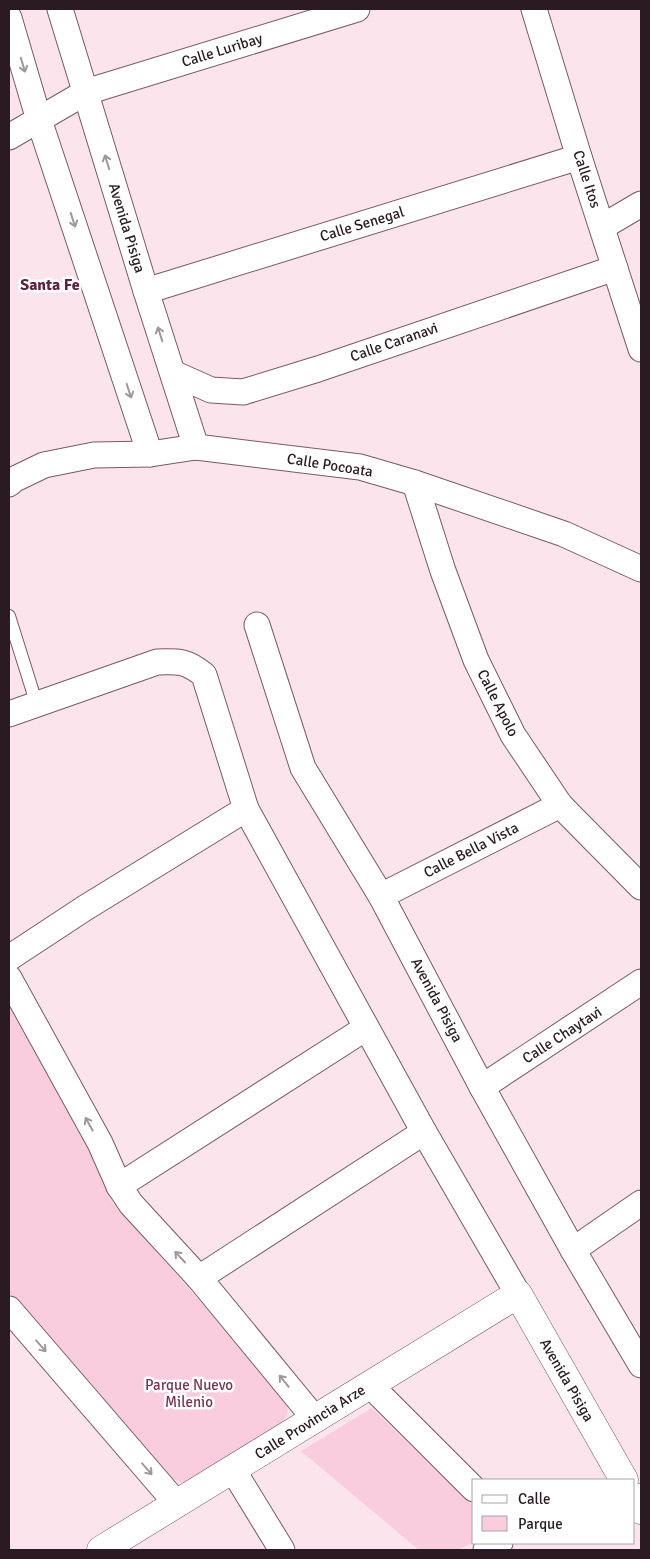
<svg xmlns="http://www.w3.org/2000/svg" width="650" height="1559" viewBox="0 0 650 1559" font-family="Signika,sans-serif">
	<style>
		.green { fill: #f9cdde }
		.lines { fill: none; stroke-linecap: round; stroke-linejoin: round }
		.service-casing { stroke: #7a5966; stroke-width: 14 }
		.minor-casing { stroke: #7a5966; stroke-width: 27 }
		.tertiary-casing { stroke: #7a5966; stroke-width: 29 }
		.service { stroke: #fff; stroke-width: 12 }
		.minor { stroke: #fff; stroke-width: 25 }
		.tertiary { stroke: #fff; stroke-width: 28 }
		.oneway { stroke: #9f989b }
		.labels { text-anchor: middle; stroke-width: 5; stroke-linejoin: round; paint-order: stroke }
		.street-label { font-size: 15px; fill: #291b21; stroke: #fff }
		.park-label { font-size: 15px; fill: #783454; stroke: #fff }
		.neighbourhood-label { font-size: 16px; font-weight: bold; fill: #612141; stroke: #fff }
	</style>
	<rect width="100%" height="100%" fill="#fbe4ec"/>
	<g class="green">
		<path d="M9,997L89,1139L112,1202L281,1392C290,1405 290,1414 280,1426L193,1480L180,1482L170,1478L9,1293Z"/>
		<path d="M372,1408L474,1507V1542L458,1550H419L301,1451Z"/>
	</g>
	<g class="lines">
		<defs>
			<path id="service" d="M9,616L37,705"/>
			<g id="minor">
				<path d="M60,9L146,291L196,447"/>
				<path d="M534,9L579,157L641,349"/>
				<path d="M9,18L39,120L150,454"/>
				<path d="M9,137L86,92L357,9"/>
				<path d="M602,227L641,204"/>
				<path d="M146,291L579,157"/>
				<path d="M173,373L211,390L243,392L318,369L615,268"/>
				<path d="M415,483L443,571L476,660L513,735L560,805L641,887"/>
				<path d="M9,484L15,479L44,465L94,455L150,454L196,447L360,467L415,483L564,534L641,569"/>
				<path d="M257,625L303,768L381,896L482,1087L573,1250L641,1365"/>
				<path d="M9,714L157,662C179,661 187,661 204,675L246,809L424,1132L518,1294"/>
				<path d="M381,896L560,805"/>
				<path d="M9,958L85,908L246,809"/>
				<path d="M9,978L100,1143L119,1186L131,1204L199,1278L315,1419"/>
				<path d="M482,1087L641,982"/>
				<path d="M119,1186L366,1028"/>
				<path d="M573,1250L641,1203"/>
				<path d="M199,1278L424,1132"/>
				<path d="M9,1309L177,1504"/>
				<path d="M370,1385L474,1489"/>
				<path d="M233,1470L282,1550"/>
				<path d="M486,1550L500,1543"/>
			</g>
			<g id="tertiary">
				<path d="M634,1497L641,1510"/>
				<path d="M101,1550L518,1294L624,1480"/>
			</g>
		</defs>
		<use href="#service" class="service-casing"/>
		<use href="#minor" class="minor-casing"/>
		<use href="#tertiary" class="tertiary-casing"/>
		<use href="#service" class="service"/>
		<use href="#minor" class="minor"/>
		<use href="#tertiary" class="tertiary"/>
	</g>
	<defs><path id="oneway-shaft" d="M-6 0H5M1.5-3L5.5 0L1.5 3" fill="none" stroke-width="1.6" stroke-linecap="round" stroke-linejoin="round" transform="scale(1.25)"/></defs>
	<g class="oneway">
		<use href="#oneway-shaft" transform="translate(23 65) rotate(73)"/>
		<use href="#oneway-shaft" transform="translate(107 162) rotate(-107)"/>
		<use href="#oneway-shaft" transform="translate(73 220) rotate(72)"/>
		<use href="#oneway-shaft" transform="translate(160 334) rotate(-108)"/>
		<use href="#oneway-shaft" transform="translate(129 391) rotate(72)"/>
		<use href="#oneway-shaft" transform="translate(89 1124) rotate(-119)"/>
		<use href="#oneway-shaft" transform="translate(180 1257) rotate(-133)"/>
		<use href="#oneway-shaft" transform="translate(41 1346) rotate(49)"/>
		<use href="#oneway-shaft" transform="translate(284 1381) rotate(-129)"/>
		<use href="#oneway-shaft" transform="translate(147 1469) rotate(49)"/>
	</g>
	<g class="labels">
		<g class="street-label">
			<text transform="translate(222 50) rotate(-17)" y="5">Calle Luribay</text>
			<text transform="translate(587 179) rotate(72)" y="5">Calle Itos</text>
			<text transform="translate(362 224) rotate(-17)" y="5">Calle Senegal</text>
			<text transform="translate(127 228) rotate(73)" y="5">Avenida Pisiga</text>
			<text transform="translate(394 342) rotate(-19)" y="5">Calle Caranavi</text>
			<text transform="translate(330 465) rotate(9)" y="5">Calle Pocoata</text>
			<text transform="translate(498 703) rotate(63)" y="5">Calle Apolo</text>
			<text transform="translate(471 850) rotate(-27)" y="5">Calle Bella Vista</text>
			<text transform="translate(437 1000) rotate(62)" y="5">Avenida Pisiga</text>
			<text transform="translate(562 1035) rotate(-33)" y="5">Calle Chaytavi</text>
			<text transform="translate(567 1380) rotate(60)" y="5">Avenida Pisiga</text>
			<text transform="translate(310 1422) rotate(-32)" y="5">Calle Provincia Arze</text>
		</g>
		<g class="park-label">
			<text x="189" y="1390">Parque Nuevo<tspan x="189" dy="17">Milenio</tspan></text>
		</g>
		<g class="neighbourhood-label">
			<text x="50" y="290">Santa Fe</text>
		</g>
	</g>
	<rect width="650" height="1559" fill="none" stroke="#291b21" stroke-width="20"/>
	<rect x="472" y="1479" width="162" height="65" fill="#ffffff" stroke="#a9a4a6"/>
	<rect x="482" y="1495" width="25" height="8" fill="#ffffff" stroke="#a9a4a6"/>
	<text x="518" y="1504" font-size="15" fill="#291b21">Calle</text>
	<rect x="482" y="1516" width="25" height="15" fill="#f9cdde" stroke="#a9a4a6"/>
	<text x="518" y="1529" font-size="15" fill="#291b21">Parque</text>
</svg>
